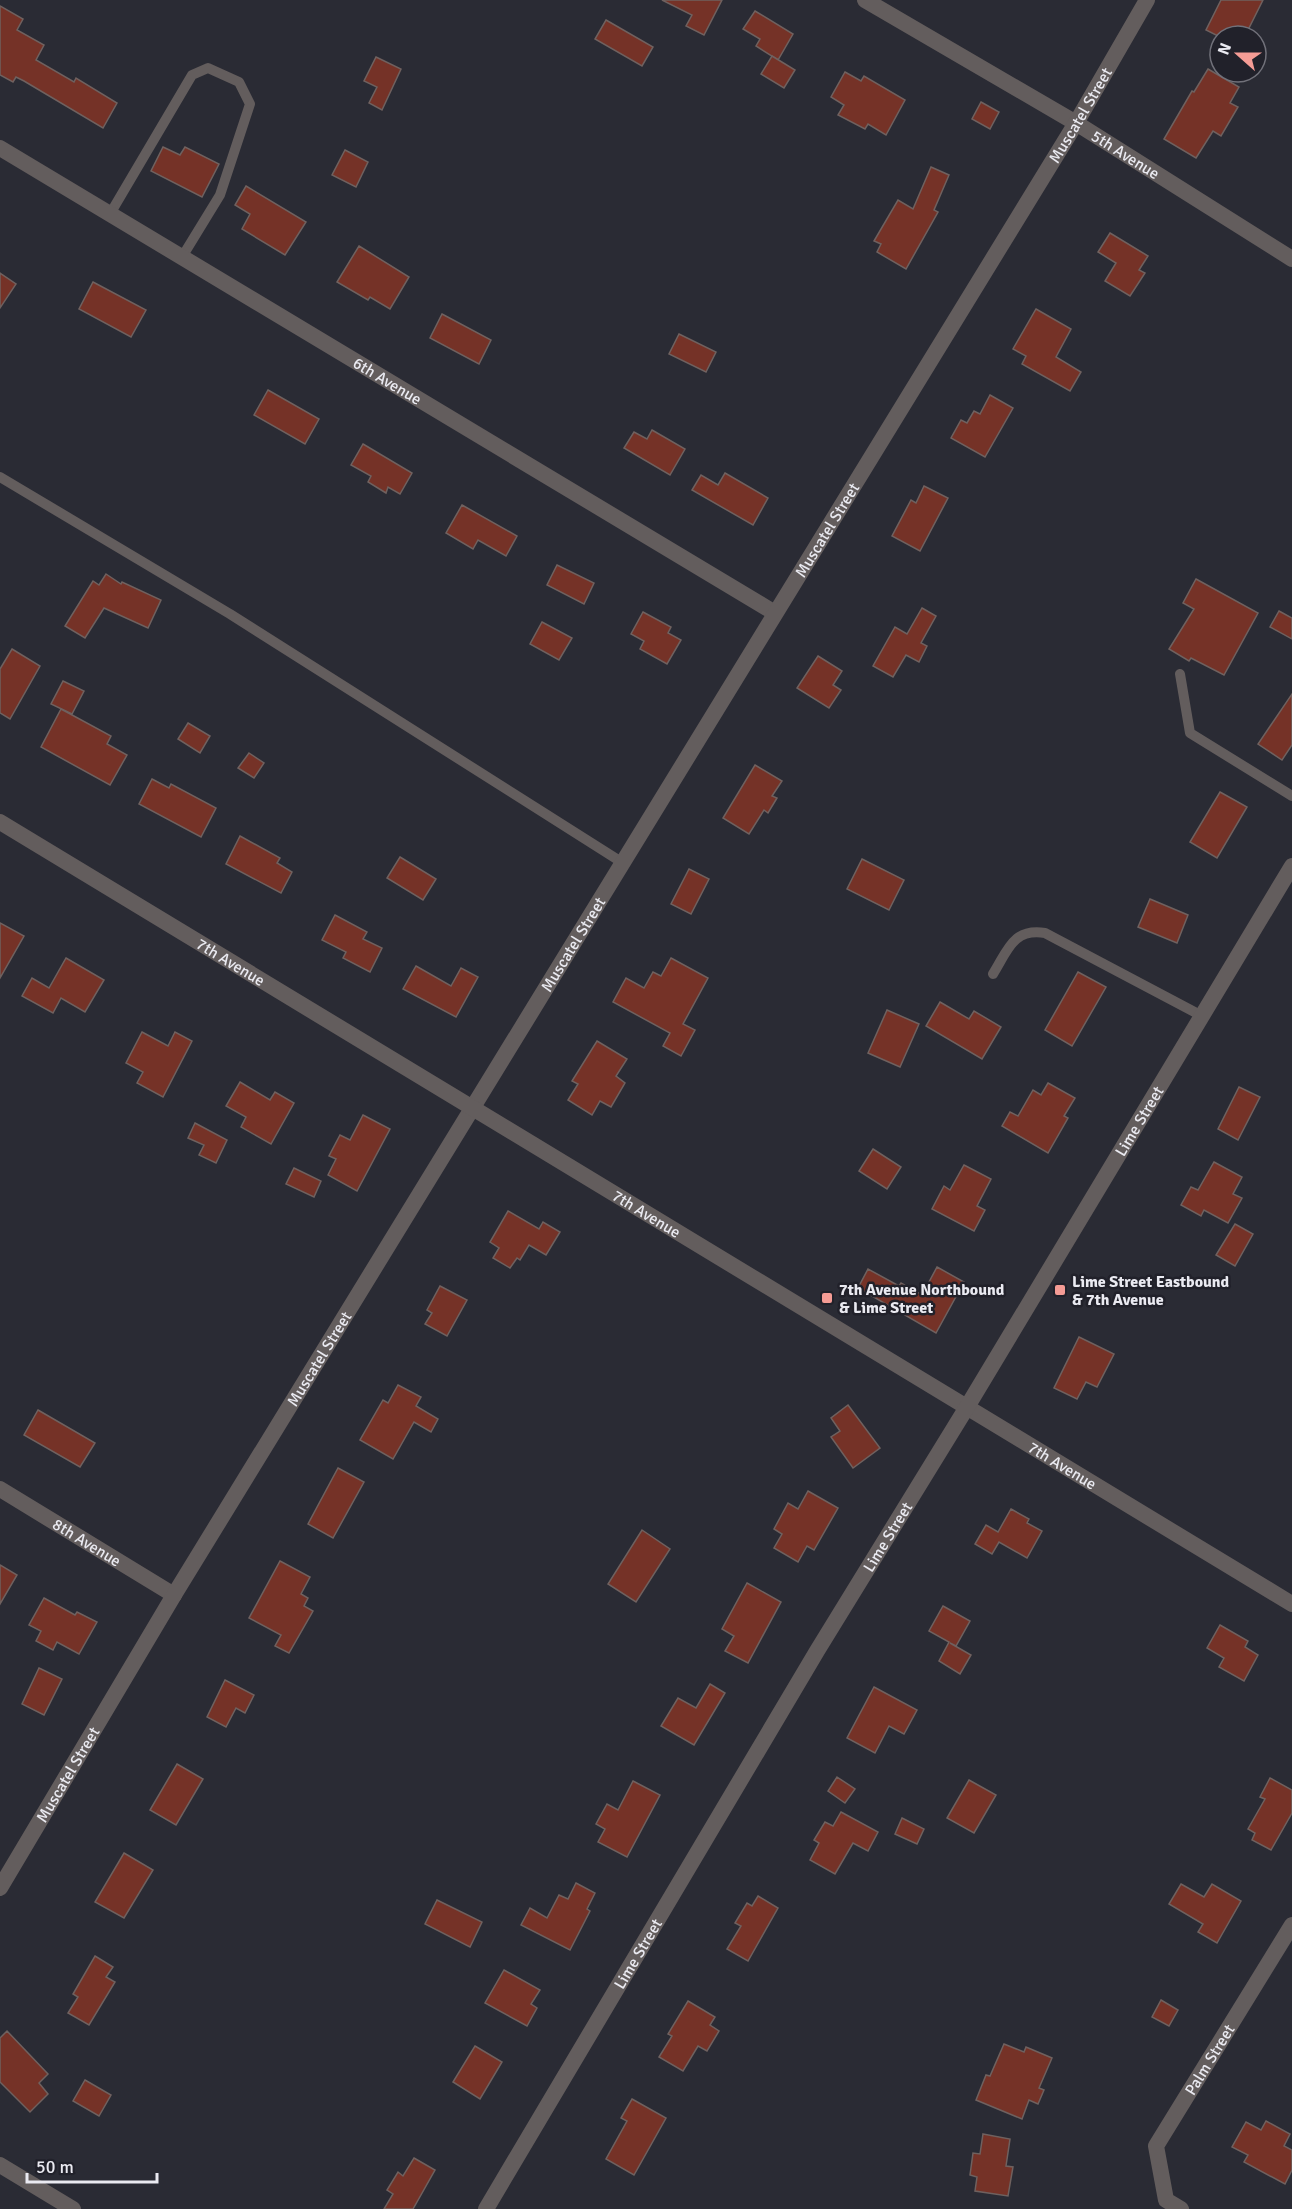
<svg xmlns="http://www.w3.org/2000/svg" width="1292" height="2209" viewBox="0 0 1292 2209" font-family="Signika,sans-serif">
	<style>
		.building { fill: #753227; stroke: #6f615f; stroke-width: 1.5 }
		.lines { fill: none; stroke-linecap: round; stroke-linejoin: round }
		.service { stroke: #635d5d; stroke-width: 10 }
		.minor { stroke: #635d5d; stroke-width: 16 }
		.tertiary { stroke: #635d5d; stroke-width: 16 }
		.poi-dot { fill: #f59c95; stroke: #21212a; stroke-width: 2 }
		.labels { text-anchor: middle; stroke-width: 5; stroke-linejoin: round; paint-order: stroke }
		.street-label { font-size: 16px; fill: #eaeaf1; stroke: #21212a }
		.poi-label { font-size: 16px; font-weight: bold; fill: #eaeaf1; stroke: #21212a; text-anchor: start }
	</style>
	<rect width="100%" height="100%" fill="#2a2b34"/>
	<g class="building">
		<path d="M662,0H722L704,35L686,26L692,15Z"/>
		<path d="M1221,0H1263L1246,34L1236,29L1232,36H1218L1206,30Z"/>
		<path d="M0,6L23,19L17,30L44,45L36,60L74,82L76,78L117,103L103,128L24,81L16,77L13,82L0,75Z"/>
		<path d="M755,11L793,34L778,60L756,46L760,39L743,29Z"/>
		<path d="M606,20L653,47L642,66L595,39Z"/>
		<path d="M772,56L795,70L784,88L761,74Z"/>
		<path d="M376,57L401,69L382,110L369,103L377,87L364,81Z"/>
		<path d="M1208,69L1239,87L1230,103L1238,107L1221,136L1213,131L1196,158L1164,139L1192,91L1194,92Z"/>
		<path d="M845,72L861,81L864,76L905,100L886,135L868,124L865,129L838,115L844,105L831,97Z"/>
		<path d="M981,102L999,112L990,129L972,119Z"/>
		<path d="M163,147L180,155L185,147L219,164L202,197L151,171Z"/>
		<path d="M345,150L368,162L356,187L332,175Z"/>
		<path d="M931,167L949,175L934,210L938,212L906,269L877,252L881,244L874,241L898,200L913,209Z"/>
		<path d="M246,186L306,222L285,255L242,229L250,214L235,205Z"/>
		<path d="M1110,233L1148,256L1139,270L1145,273L1130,296L1105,281L1116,263L1098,252Z"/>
		<path d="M359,246L409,277L390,309L370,297L368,300L337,282Z"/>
		<path d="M0,273L16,284L0,308Z"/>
		<path d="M93,282L146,310L131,337L79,309Z"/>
		<path d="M1036,309L1071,329L1056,357L1081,372L1070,391L1022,364L1026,356L1013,349Z"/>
		<path d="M442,314L491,340L479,364L430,338Z"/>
		<path d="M679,334L716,352L706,372L669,354Z"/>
		<path d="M268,390L319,419L305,444L254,415Z"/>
		<path d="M990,395L1013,408L985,457L951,438L961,420L967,423L974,411L980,414Z"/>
		<path d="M652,430L685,449L670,475L624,448L634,432L647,439Z"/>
		<path d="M363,444L412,473L400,494L388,487L386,493L368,482L371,476L351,465Z"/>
		<path d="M725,473L768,498L753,525L692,490L701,475L718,485Z"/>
		<path d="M924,486L948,498L920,551L892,536L911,500L916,503Z"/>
		<path d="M462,505L517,536L506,556L478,540L473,549L446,533Z"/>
		<path d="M557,565L594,583L584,604L547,585Z"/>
		<path d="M106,574L121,584L122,582L161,600L148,628L104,608L85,638L65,626L93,581L99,585Z"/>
		<path d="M1196,579L1258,613L1224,675L1191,658L1189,661L1169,649L1194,609L1183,603Z"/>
		<path d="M922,608L936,616L921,643L927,646L919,662L906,655L893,677L873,666L895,627L907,634Z"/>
		<path d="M1279,611L1292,618V639L1270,627Z"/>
		<path d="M643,612L671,627L668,633L681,640L667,664L640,649L644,641L631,634Z"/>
		<path d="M542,622L572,638L559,660L530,644Z"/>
		<path d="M12,649L40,666L10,719L0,713V669Z"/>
		<path d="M818,656L842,671L833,685L841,690L829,708L797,688Z"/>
		<path d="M63,681L84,691L72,714L51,704Z"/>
		<path d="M1292,694V745L1282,760L1258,744Z"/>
		<path d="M61,709L111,736L107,744L127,755L110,785L41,747Z"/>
		<path d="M188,723L210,736L200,753L178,739Z"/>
		<path d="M249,753L264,763L254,778L238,768Z"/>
		<path d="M755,765L782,781L772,796L777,798L768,813L764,810L749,834L723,818Z"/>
		<path d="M152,779L169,788L171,784L216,808L201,837L139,804Z"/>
		<path d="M1220,792L1247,807L1217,858L1190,842Z"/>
		<path d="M240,836L280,858L277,863L292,872L281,893L226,864Z"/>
		<path d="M400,857L436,879L423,900L387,878Z"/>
		<path d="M862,859L904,880L889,910L847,889Z"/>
		<path d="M689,869L709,879L691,914L671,904Z"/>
		<path d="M1150,899L1188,915L1177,943L1138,927Z"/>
		<path d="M335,915L367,932L363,939L382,948L370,972L343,958L346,952L322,940Z"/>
		<path d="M0,923L24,936L0,978Z"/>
		<path d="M66,958L104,980L85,1012L61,998L53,1013L22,996L32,978L49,988Z"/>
		<path d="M671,958L708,978L683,1024L695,1030L681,1056L663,1046L670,1033L613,1002L626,978L644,988L653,972L661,976Z"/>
		<path d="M416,966L451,986L461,968L478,977L456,1017L403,989Z"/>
		<path d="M1078,972L1106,987L1072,1046L1045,1030Z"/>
		<path d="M940,1002L969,1019L974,1011L1001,1027L982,1059L926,1026Z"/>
		<path d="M887,1010L919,1024L900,1067L868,1053Z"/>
		<path d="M142,1032L168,1046L175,1032L192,1041L163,1097L137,1083L143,1072L126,1063Z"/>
		<path d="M597,1041L627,1059L616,1076L625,1083L611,1107L600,1101L592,1115L568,1100L578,1084L572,1081Z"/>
		<path d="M240,1082L270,1100L275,1092L294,1103L271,1144L241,1127L246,1117L226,1106Z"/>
		<path d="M1048,1083L1075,1098L1064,1116L1068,1118L1048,1153L1002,1126L1010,1112L1018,1116L1033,1090L1041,1095Z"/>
		<path d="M1239,1087L1260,1097L1238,1140L1218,1129Z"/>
		<path d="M363,1115L390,1129L357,1191L328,1175L336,1159L329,1156L340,1135L350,1140Z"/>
		<path d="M195,1123L227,1140L216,1163L199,1155L204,1145L188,1138Z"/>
		<path d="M873,1149L901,1167L887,1189L859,1171Z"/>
		<path d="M1214,1162L1242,1177L1233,1194L1242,1198L1228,1223L1204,1210L1201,1216L1181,1205L1191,1187L1198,1190Z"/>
		<path d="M964,1165L991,1179L977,1206L985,1210L974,1231L932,1209L944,1186L950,1190Z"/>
		<path d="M294,1168L321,1181L314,1197L286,1184Z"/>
		<path d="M508,1211L539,1229L543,1222L560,1232L546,1255L529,1245L520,1260L517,1258L510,1268L493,1258L499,1248L490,1242Z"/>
		<path d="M1235,1224L1253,1234L1235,1266L1216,1255Z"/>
		<path d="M937,1267L964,1282L936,1333L858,1288L868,1269L899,1286L901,1283L922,1295Z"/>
		<path d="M440,1286L467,1300L447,1336L425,1324L432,1313L427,1310Z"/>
		<path d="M1079,1337L1114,1354L1097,1387L1086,1382L1077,1399L1054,1388Z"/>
		<path d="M398,1385L421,1397L416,1406L438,1419L431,1432L414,1422L393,1459L360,1440L383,1400L388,1403Z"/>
		<path d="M848,1405L880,1448L853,1468L831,1437L840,1431L831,1418Z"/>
		<path d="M38,1410L95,1443L80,1467L24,1435Z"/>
		<path d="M338,1468L364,1482L333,1538L308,1524Z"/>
		<path d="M808,1491L838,1508L814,1550L807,1546L798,1562L774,1548L782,1534L774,1529L788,1503L798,1509Z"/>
		<path d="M1011,1509L1029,1519L1027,1523L1042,1531L1027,1558L999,1542L992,1554L975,1544L986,1525L998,1532Z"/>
		<path d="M642,1530L670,1549L636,1602L608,1584Z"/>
		<path d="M280,1561L310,1577L301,1594L308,1598L304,1606L313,1611L289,1653L275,1646L281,1635L249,1618Z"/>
		<path d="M0,1565L17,1575L0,1604Z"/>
		<path d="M747,1583L781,1602L748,1663L725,1651L734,1636L722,1629Z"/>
		<path d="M44,1598L75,1615L77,1612L97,1622L79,1654L57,1642L53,1650L36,1641L41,1631L29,1625Z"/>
		<path d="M943,1606L970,1621L956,1646L950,1643L971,1655L960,1674L939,1661L949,1642L929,1631Z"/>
		<path d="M1220,1625L1248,1641L1245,1647L1258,1655L1244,1681L1219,1667L1224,1658L1207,1648Z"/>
		<path d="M39,1668L62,1679L44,1715L22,1704Z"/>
		<path d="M225,1680L254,1695L245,1713L236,1708L226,1727L207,1717Z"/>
		<path d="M710,1684L725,1693L694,1745L661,1726L678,1698L696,1708Z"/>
		<path d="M874,1687L917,1710L904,1734L889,1726L875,1753L847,1738Z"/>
		<path d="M177,1764L203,1779L176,1825L150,1810Z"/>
		<path d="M837,1777L855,1789L845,1803L828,1791Z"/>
		<path d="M1270,1778L1292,1790V1813L1271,1850L1252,1840L1255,1833L1248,1829L1265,1799L1260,1797Z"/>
		<path d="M969,1780L996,1795L974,1833L947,1818Z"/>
		<path d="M633,1781L660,1795L627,1857L598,1842L605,1829L596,1824L607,1804L618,1810Z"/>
		<path d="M841,1812L878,1832L868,1851L853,1843L835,1874L810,1860L819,1843L814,1840L825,1822L833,1826Z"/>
		<path d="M902,1818L924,1829L917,1844L895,1834Z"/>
		<path d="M124,1853L153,1870L124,1918L95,1902Z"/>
		<path d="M576,1883L595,1893L587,1909L590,1911L570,1950L521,1925L530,1908L547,1918L559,1895L568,1899Z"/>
		<path d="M1181,1884L1204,1897L1212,1884L1241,1901L1217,1943L1198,1932L1203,1924L1169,1904Z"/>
		<path d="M758,1896L778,1908L748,1961L727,1949L741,1926L735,1923L747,1903L752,1906Z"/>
		<path d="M437,1900L482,1922L470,1947L425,1924Z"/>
		<path d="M95,1956L113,1967L106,1977L115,1982L89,2025L68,2013L78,1997L73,1994Z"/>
		<path d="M504,1970L540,1990L531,2004L537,2008L527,2026L485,2003Z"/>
		<path d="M1161,2000L1178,2010L1169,2026L1152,2017Z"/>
		<path d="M688,2001L715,2017L710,2025L719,2031L707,2051L698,2046L683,2071L659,2057L672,2036L668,2034Z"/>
		<path d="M7,2031L48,2074L39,2083L48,2094L30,2112L0,2082V2038Z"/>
		<path d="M1004,2044L1024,2052L1026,2047L1052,2058L1039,2088L1044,2090L1038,2104L1029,2100L1022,2119L976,2100L986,2075L990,2076Z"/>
		<path d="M475,2046L502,2062L480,2099L453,2082Z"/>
		<path d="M85,2080L111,2095L99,2116L73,2101Z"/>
		<path d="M632,2099L666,2118L634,2175L606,2159L627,2121L621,2118Z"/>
		<path d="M1266,2121L1290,2134L1284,2146L1292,2150V2170L1285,2184L1244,2162L1248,2155L1232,2147L1246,2122L1261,2130Z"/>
		<path d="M983,2134L1010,2139L1006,2166L1013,2167L1008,2196L975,2191L977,2177L970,2175L973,2153L980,2154Z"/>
		<path d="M414,2158L435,2170L413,2209H384L393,2194L387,2190L398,2172L403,2176Z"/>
	</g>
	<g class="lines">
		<g class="service">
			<path d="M110,214L192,75L208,68L239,82L250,104L220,195L182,257"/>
			<path d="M0,477L230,614L623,863"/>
			<path d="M1180,674L1190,733L1292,796"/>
			<path d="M993,974C1008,950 1013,928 1045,933L1202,1016"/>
		</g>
		<g class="minor">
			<path id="s1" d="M865,0L1076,123L1292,259"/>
			<path id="s2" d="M0,148L775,613"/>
			<path id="s3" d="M0,1489L174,1595"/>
			<path id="s4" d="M0,1888L174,1595L1076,123L1147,0"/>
			<path id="s5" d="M1181,2209L1166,2200L1156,2146L1292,1925"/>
		</g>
		<g class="tertiary">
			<path id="s6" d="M0,822L1292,1604"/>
			<path d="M0,2165L73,2209"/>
			<path id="s7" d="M486,2209L817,1651L967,1407L1292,866"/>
		</g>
	</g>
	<g class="poi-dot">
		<rect x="1054" y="1284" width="12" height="12" rx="3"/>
		<rect x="821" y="1292" width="12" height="12" rx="3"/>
	</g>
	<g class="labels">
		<g class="street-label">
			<text dy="6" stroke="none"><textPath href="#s4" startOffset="2076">Muscatel Street</textPath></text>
			<text dy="6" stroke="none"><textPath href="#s1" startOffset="303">5th Avenue</textPath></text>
			<text dy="6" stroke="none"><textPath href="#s2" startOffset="452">6th Avenue</textPath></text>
			<text dy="6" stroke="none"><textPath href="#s4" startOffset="1590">Muscatel Street</textPath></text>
			<text dy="6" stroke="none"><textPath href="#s4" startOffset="1104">Muscatel Street</textPath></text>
			<text dy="6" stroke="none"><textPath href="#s6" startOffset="270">7th Avenue</textPath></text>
			<text dy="6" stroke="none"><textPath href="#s7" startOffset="1269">Lime Street</textPath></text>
			<text dy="6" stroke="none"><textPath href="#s6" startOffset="756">7th Avenue</textPath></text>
			<text dy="6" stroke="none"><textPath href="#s4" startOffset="618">Muscatel Street</textPath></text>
			<text dy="6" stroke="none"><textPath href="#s6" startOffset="1242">7th Avenue</textPath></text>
			<text dy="6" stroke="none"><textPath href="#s7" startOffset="783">Lime Street</textPath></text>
			<text dy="6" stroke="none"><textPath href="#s3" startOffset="102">8th Avenue</textPath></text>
			<text dy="6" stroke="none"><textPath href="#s4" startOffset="132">Muscatel Street</textPath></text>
			<text dy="6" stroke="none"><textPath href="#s7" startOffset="297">Lime Street</textPath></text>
			<text dy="6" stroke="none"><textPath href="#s5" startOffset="174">Palm Street</textPath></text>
		</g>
		<g class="poi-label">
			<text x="1072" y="1287">Lime Street Eastbound<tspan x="1072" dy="18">&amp; 7th Avenue</tspan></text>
			<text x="839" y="1295">7th Avenue Northbound<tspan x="839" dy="18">&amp; Lime Street</tspan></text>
		</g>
	</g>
	<g transform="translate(1238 54) rotate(291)"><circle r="28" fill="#21212a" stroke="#71717a" stroke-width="1.5"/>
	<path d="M0-4.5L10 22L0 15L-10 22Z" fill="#f59c95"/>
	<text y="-9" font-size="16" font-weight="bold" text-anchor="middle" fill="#eaeaf1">N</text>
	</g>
	<path d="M27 2173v9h130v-9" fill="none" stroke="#eaeaf1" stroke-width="3"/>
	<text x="36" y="2173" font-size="18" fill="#eaeaf1" stroke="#21212a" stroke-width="4.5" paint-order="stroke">50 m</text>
</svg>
